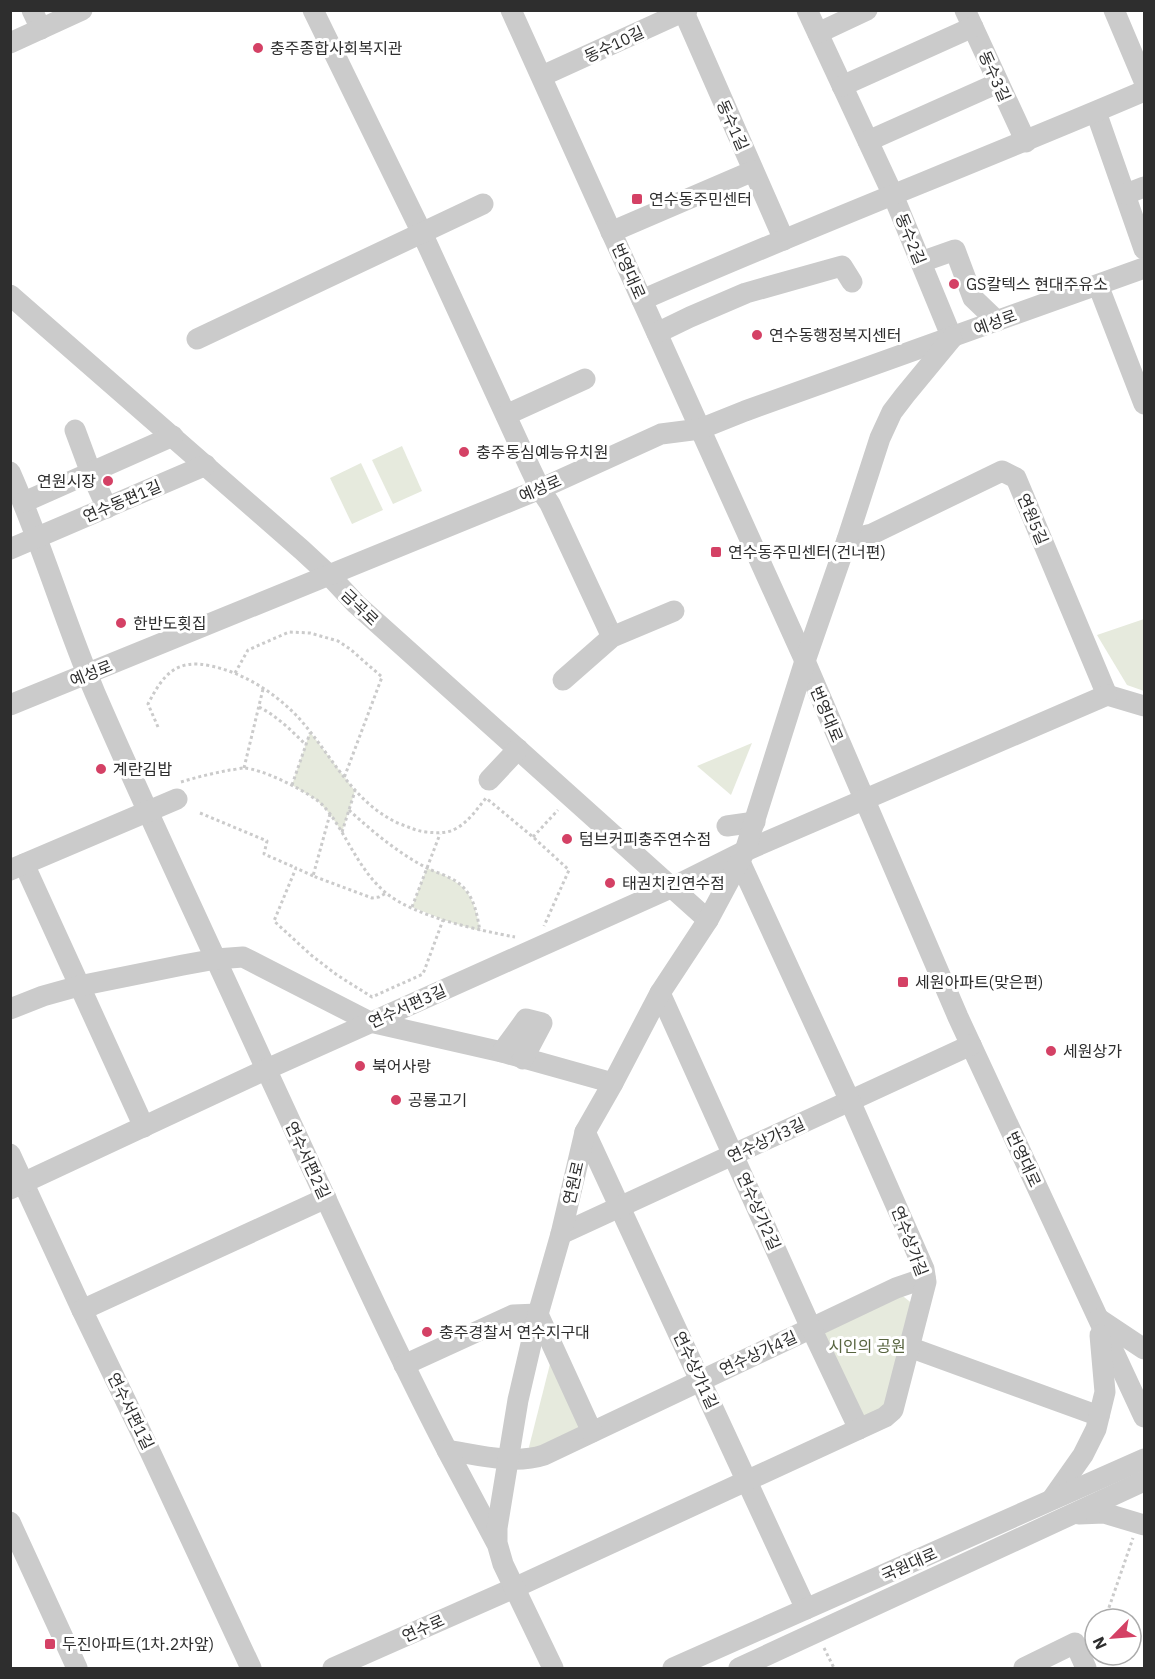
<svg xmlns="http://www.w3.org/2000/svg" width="1155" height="1679" viewBox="0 0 1155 1679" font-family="'IBM Plex Sans','Noto Sans KR',sans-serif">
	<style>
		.green { fill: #e6eadd }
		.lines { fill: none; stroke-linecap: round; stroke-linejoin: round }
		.path { stroke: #cbcbcb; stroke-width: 3; stroke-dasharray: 3 3; stroke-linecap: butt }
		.minor { stroke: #cbcbcb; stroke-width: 21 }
		.poi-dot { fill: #d44165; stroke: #fff; stroke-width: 2 }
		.labels { text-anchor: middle; stroke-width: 6; stroke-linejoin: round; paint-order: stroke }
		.street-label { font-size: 16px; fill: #2e2e2e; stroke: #fff }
		.poi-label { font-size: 16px; fill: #2e2e2e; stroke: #fff; text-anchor: start }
		.park-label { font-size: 16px; fill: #586540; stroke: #fff }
	</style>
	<rect width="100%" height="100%" fill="#fff"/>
	<g class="green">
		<path d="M402,446L422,491L393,504L372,460Z"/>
		<path d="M361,463L383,510L352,524L330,478Z"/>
		<path d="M1144,619V691L1127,685L1097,635Z"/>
		<path d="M310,732L355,791L342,832L330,814L317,800L292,785Z"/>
		<path d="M752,743L731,795L697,766Z"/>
		<path d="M427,868C464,883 473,890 480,931L444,920L412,907Z"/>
		<path d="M899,1293L914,1305L889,1407L861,1421L819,1328Z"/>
		<path d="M550,1364L581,1423L576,1431L532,1452L529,1447Z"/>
	</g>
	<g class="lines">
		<g class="path">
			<path d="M235,673L248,650L289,632L310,633L338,641L350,649L382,677L344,778"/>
			<path d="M259,707C277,716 292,731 306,745"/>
			<path d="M158,727L148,704C163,675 176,658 211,666C241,672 272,691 294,713C330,750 350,802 400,824C409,827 416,831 426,832C437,833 447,834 457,828C469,821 477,809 486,798L533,837L569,870L544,926"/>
			<path d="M244,768L263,689"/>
			<path d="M181,782C197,777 214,773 230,770C234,770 240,768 244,768C262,769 300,788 315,799C321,802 326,809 331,815C349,841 361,872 386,893C416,917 478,930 515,937"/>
			<path d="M292,785L310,733"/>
			<path d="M349,810C373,832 398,853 427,868C439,874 454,877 464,888C475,900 477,915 480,931"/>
			<path d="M200,813L267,841L264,854L296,868"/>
			<path d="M330,814L313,876L372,898L379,897L386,893"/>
			<path d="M342,832L355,791"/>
			<path d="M533,837L558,810"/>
			<path d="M313,876L296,868L274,921L311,955L337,975L372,997L423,974L443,920"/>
			<path d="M412,907L440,834"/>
			<path d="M1105,1619L1133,1538"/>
			<path d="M824,1648L834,1668"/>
		</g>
		<g class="minor">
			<path d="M32,10L41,29"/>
			<path d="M313,10L422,233L530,468L540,489L550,504L612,637"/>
			<path d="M511,10L805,661L958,1017L1144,1417"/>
			<path d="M683,10L784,240"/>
			<path d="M807,10L893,195L952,338"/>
			<path d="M965,10L1026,142"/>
			<path d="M1114,10L1144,81"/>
			<path d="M818,33L867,10"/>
			<path d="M10,43L82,10"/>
			<path d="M542,76L687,10"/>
			<path d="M842,86L973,27"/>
			<path d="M1096,112L1144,249"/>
			<path d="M868,141L998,83"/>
			<path d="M1126,194L1144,187"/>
			<path d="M611,232L753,171"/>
			<path d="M921,262L955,250L973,298L997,321"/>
			<path d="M1098,285L1144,404"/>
			<path d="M10,295L302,550L329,575L356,604L708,920"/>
			<path d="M642,300C808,227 978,162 1144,91"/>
			<path d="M657,333L690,317L746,293L842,266L852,282"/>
			<path d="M197,339L483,204"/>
			<path d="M506,415L585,379"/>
			<path d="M75,430L91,473L107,508"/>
			<path d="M10,472C42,544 64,620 95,693C150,820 210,945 267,1071C326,1198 383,1326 447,1450C478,1455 514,1465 544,1455L896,1288L925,1278"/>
			<path d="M24,502L173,436"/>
			<path d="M847,540L872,534L1002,471L1016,478L1107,695"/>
			<path d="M10,549L206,465"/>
			<path d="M563,680L612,637L674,611"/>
			<path d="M1107,695L1144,706"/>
			<path d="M10,705L540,489L661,434L700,429L745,411L1144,268"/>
			<path d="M489,780L518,749"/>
			<path d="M727,826L755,822"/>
			<path d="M24,864L144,1127"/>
			<path d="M10,870L177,799"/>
			<path d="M660,993L811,1328L859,1429"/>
			<path d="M10,1009L43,996L79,986L183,965L216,959L243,957L370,1022L502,1052L613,1083"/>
			<path d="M502,1052L526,1019L542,1023L523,1059"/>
			<path d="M585,1132L806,1609"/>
			<path d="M10,1154L82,1310L147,1445L251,1668"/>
			<path d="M10,1189L267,1069L673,887L745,851L1107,695"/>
			<path d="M561,1234L971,1045"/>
			<path d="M82,1310L326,1198"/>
			<path d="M1099,1319L1144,1349"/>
			<path d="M909,1347L1099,1416"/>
			<path d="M404,1365L513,1315L538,1314L592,1432"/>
			<path d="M447,1450L496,1542"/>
			<path d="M1052,1499L1083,1455L1096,1429L1105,1392L1100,1335"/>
			<path d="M1079,1514L1104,1513L1144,1525"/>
			<path d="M10,1522L77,1668"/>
			<path d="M333,1668L514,1588L859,1429L885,1417L893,1410L926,1282L924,1269L850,1101L740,862"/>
			<path d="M553,1668L503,1564L497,1543V1528L518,1400L538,1314L561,1234L585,1132L613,1083L660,993L708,920L745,851L805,661L847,540L880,438L892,412L905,395L952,338"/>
			<path d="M673,1668L1144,1459"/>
			<path d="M739,1668L1144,1481"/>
			<path d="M1024,1668L1075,1643L1086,1668"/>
		</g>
	</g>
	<g class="poi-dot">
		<circle cx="258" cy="48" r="6"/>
		<rect x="631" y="193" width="12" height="12" rx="3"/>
		<circle cx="954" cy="284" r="6"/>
		<circle cx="757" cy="335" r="6"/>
		<circle cx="464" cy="452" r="6"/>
		<circle cx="108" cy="481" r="6"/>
		<rect x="710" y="546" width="12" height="12" rx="3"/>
		<circle cx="121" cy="623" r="6"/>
		<circle cx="101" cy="769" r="6"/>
		<circle cx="567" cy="839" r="6"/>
		<circle cx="610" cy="883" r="6"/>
		<rect x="897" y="976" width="12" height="12" rx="3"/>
		<circle cx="1051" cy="1051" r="6"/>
		<circle cx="360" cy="1066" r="6"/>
		<circle cx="396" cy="1100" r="6"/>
		<circle cx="427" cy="1332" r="6"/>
		<rect x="44" y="1638" width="12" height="12" rx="3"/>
	</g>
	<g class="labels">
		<g class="street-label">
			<text transform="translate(614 44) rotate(-25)" y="6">동수10길</text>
			<text transform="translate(995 76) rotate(66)" y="6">동수3길</text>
			<text transform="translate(733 125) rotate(66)" y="6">동수1길</text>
			<text transform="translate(911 239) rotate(68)" y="6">동수2길</text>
			<text transform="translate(629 271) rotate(66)" y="6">번영대로</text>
			<text transform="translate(995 322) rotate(-20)" y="6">예성로</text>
			<text transform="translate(540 488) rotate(-23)" y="6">예성로</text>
			<text transform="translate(122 501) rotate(-23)" y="6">연수동편1길</text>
			<text transform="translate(1033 519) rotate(67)" y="6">연원5길</text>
			<text transform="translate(360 607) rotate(44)" y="6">금곡로</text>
			<text transform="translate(91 673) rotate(-22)" y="6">예성로</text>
			<text transform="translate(827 714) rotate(67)" y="6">번영대로</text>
			<text transform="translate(407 1006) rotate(-24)" y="6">연수서편3길</text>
			<text transform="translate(766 1140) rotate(-25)" y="6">연수상가3길</text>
			<text transform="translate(1024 1159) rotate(65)" y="6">번영대로</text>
			<text transform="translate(308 1160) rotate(65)" y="6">연수서편2길</text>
			<text transform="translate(573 1183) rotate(-77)" y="6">연원로</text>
			<text transform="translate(759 1211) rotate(66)" y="6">연수상가2길</text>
			<text transform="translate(910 1241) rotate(69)" y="6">연수상가길</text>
			<text transform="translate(758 1353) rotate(-25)" y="6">연수상가4길</text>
			<text transform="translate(696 1370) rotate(65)" y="6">연수상가1길</text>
			<text transform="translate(131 1411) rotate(64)" y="6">연수서편1길</text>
			<text transform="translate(909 1564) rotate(-24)" y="6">국원대로</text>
			<text transform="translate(423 1628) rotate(-24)" y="6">연수로</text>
		</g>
		<g class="poi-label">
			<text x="270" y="54">충주종합사회복지관</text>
			<text x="649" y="205">연수동주민센터</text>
			<text x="966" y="290">GS칼텍스 현대주유소</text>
			<text x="769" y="341">연수동행정복지센터</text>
			<text x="476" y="458">충주동심예능유치원</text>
			<text x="96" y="487" text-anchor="end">연원시장</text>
			<text x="728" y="558">연수동주민센터(건너편)</text>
			<text x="133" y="629">한반도횟집</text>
			<text x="113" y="775">계란김밥</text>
			<text x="579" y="845">텀브커피충주연수점</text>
			<text x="622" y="889">태권치킨연수점</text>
			<text x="915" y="988">세원아파트(맞은편)</text>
			<text x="1063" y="1057">세원상가</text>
			<text x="372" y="1072">북어사랑</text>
			<text x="408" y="1106">공룡고기</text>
			<text x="439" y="1338">충주경찰서 연수지구대</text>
			<text x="62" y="1650">두진아파트(1차.2차앞)</text>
		</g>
		<g class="park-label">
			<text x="867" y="1352">시인의 공원</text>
		</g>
	</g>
	<rect width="1155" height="1679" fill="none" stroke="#2e2e2e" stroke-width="24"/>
	<g transform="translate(1113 1637) rotate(245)"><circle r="28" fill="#ffffff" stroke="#ababab" stroke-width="1.5"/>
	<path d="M0-4.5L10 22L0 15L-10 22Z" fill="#d44165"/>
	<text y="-9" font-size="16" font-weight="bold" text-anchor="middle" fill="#2e2e2e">N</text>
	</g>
</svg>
